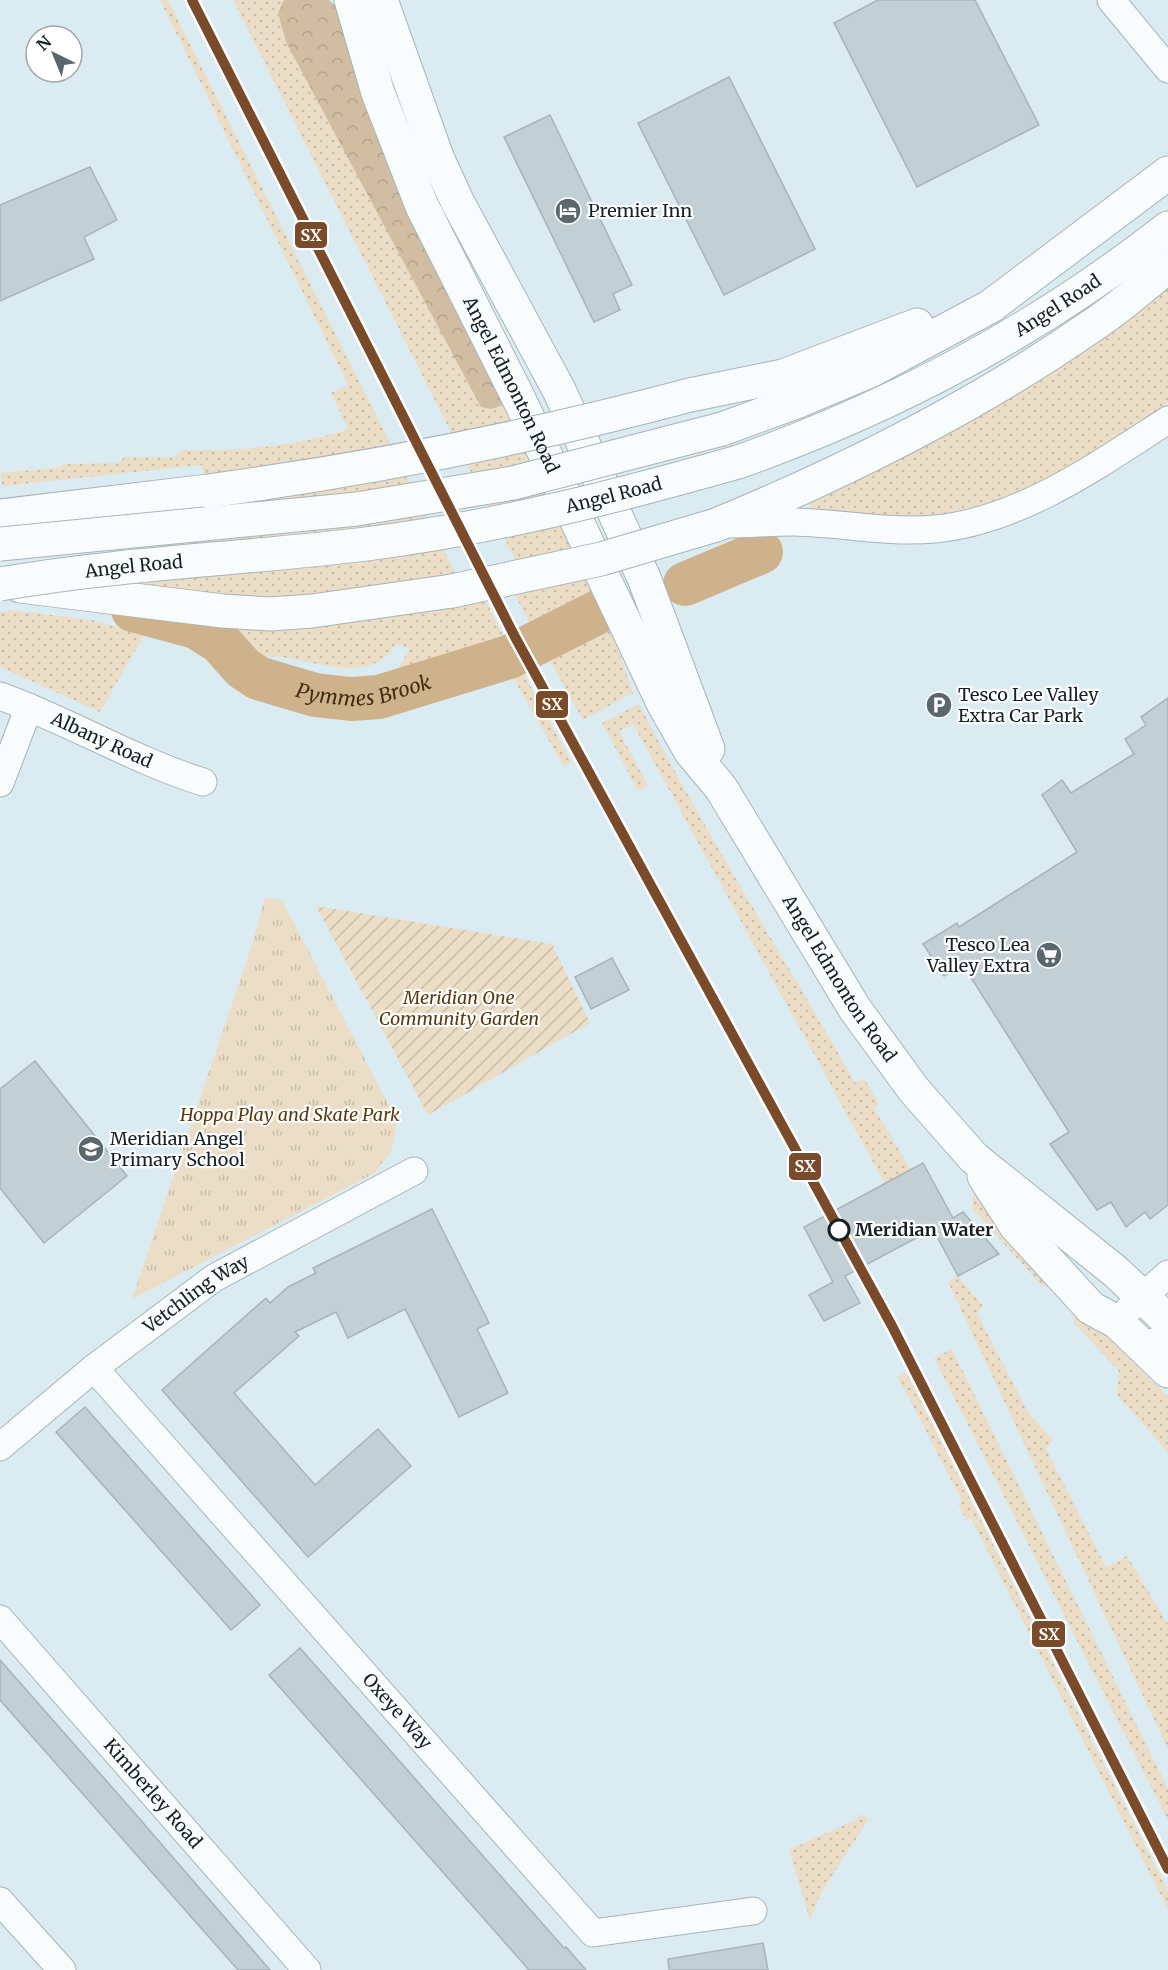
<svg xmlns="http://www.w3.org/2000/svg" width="1168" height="1970" viewBox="0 0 1168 1970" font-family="Merriweather,serif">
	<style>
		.grass { fill: url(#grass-dots) }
		.forest { fill: url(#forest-crowns) }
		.park { fill: url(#park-tufts) }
		.garden { fill: url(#garden-furrows) }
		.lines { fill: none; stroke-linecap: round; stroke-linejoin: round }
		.river { stroke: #ceb28c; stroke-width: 44 }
		.building { fill: #c2d0d6; stroke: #a6b4b9; stroke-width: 1.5 }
		.minor-casing { stroke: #a6b4b9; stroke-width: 29 }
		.primary-casing { stroke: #a6b4b9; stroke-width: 35 }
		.trunk-casing { stroke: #a6b4b9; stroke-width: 35 }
		.minor { stroke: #f9fcfd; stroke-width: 27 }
		.primary { stroke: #f9fcfd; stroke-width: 33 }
		.trunk { stroke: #f9fcfd; stroke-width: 33 }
		.primary-bridge-casing { stroke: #a6b4b9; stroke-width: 35; stroke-linecap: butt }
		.trunk-bridge-casing { stroke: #a6b4b9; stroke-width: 35; stroke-linecap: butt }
		.primary-bridge { stroke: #f9fcfd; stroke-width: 33 }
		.trunk-bridge { stroke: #f9fcfd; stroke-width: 33 }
		.rail-1-casing { stroke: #fff; stroke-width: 15 }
		.rail-1 { stroke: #7a4b2a; stroke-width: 10 }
		.stop-dot { fill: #fff; stroke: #152125; stroke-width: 3 }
		.labels { text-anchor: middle; stroke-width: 4.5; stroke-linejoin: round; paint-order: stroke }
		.poi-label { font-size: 18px; fill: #152125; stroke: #fff; text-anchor: start }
		.street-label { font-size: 18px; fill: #152125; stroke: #fff }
		.park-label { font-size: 18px; font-style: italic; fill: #5a3a0c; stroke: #fff }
		.stop-label { font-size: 18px; font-weight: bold; fill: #152125; stroke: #fff; text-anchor: start }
		.water-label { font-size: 20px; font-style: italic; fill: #402c12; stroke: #fff }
		.line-badge { stroke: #fff; stroke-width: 2 }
		.badge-label { font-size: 16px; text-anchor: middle; font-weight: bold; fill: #fff }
	</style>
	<defs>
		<pattern id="grass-dots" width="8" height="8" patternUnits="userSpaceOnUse" patternTransform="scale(1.5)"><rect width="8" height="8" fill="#ebddc6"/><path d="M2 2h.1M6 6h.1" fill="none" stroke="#c9bdaa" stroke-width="1.8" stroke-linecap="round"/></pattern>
		<pattern id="forest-crowns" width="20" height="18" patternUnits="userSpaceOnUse" patternTransform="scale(1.5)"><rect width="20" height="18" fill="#d1bea2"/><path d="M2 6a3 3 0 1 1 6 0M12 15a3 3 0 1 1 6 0" fill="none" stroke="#b3a38b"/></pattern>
		<pattern id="park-tufts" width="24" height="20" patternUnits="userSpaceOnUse" patternTransform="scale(1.5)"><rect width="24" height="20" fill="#ebddc6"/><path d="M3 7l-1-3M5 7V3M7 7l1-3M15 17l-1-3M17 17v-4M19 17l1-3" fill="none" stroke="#c9bdaa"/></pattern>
		<pattern id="garden-furrows" width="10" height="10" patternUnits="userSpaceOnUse" patternTransform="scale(1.5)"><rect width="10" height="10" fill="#ebddc6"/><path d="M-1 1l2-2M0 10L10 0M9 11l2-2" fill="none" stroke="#c9bdaa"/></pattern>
	</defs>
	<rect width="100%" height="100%" fill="#daecf2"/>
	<g class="grass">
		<path d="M160,0H168L465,592L478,586L506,641L381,681L396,672L410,649L396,644C372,686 317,661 280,657C273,656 265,657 257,658C215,608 187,595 124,581L209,506L202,465L2,486L1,473L57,468L64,464L118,463L125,457H175L183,450C238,451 295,447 348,429L331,393L348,385Z"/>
		<path d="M233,0H284L279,13L481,407L491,409L507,404L599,593L532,627L503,573L518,565Z"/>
		<path d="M1168,283V403C1131,427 1095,454 1056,475C1005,503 945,517 888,518C863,518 836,513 810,510L809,502L940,439L1019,392Z"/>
		<path d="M11,610L92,620L144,635L100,712L0,667V612Z"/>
		<path d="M609,622L633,693L583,720L547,655Z"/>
		<path d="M521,669L572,763L564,767L510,672Z"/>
		<path d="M639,704C705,833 784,956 855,1083L864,1078L879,1104L874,1108L916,1178L890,1193L633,724L619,731L648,786L638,791L602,723Z"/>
		<path d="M973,1192L1059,1287L1042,1286L973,1209Z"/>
		<path d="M958,1276L983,1306L977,1313L1029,1414L1053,1440L1046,1449L1106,1567L1127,1556L1168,1624V1749L948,1282Z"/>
		<path d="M1074,1303L1168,1397V1452L1117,1395L1119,1371L1074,1323Z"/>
		<path d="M952,1349L1168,1789V1820L934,1358Z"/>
		<path d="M906,1372L1168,1891V1909L971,1518L966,1520L958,1504L962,1501L898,1377Z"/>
		<path d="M860,1814L869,1819L821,1893L810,1920L789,1850L857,1819Z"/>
	</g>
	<path class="forest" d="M284,0H329L336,6L507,404L491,409L481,407L286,42L278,13Z"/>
	<path class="park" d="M265,898L282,900L397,1121L392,1150L375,1173L132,1299L252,945Z"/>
	<path class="garden" d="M316,906L552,944L590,1023L428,1115Z"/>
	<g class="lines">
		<g class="river">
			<path d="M685,584L761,552"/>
			<path id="s1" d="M133,610L196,627L220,642L243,668L258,678L315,695L351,699L379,697L509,657L602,610"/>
		</g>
	</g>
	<g class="building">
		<path d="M878,0H975L1039,125L917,187L834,23Z"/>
		<path d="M729,77L815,249L724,295L638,123Z"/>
		<path d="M550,115L632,285L613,294L620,310L594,322L504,137Z"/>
		<path d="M90,167L117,220L84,237L94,259L0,301V205Z"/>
		<path d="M1168,698V1205L1150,1219L1145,1212L1126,1227L1111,1202L1097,1210L1050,1144L1069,1132L963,965L944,976L923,944L957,923L959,927L1077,852L1042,795L1062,780L1071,793L1134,754L1125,739L1146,725L1141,717Z"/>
		<path d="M612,958L629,990L591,1009L575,977Z"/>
		<path d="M35,1061L127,1176L44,1243L0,1188V1089Z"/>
		<path d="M923,1163L953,1218L963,1212L999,1254L958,1276L933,1229L845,1276L860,1303L824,1321L809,1295L833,1282L804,1227Z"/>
		<path d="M432,1209L489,1323L477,1329L508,1393L459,1417L405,1309L348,1338L336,1312L295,1332L299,1336L234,1393L315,1485L378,1429L411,1466L308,1557L162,1390L266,1298L270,1303L288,1287L316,1273L313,1268Z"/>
		<path d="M85,1407L260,1605L231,1630L56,1432Z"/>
		<path d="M300,1648L564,1948L566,1947L586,1970H529L269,1675Z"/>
		<path d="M0,1660L132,1810L270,1970H238L0,1700Z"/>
		<path d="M763,1943L768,1970H669L668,1959Z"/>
	</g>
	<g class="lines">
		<defs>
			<g id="minor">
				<path d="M1111,0L1168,69"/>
				<path d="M726,524C749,524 771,522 794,522C843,523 884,533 935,529C1020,521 1098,465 1168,420"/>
				<path id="s2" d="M0,696C69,721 133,760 203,782"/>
				<path d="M0,783L29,707"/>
				<path d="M1129,1309L1168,1274"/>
				<path d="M1142,1346L1168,1337"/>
				<path id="s3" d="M94,1368L593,1933L753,1911"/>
				<path id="s4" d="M0,1447L94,1368L214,1278L414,1171"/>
				<path id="s5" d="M0,1619L307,1970"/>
				<path d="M0,1901L62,1970"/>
			</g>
			<g id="primary">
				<path id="s6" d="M351,0L378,93L422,206L520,401L663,703L691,752L721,788L855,1009L914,1090L974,1158L1116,1272L1168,1321"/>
				<path d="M381,0L437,157L457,201L559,390L644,578L708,749"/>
				<path d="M20,586L223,611L270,614L312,611L452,591"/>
				<path d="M984,1176L1016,1226L1091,1308L1117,1322L1168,1371"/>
			</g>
			<g id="trunk">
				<path d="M690,395L783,376L917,325"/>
				<path d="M722,429L796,402L872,370L991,306L1168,173"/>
				<path id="s7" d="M738,462C894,407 1038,330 1168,228"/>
				<path d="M0,516L208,491"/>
				<path d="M716,525C847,471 977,406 1093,325C1119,308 1144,286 1168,266"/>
			</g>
		</defs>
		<use href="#minor" class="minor-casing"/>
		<use href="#primary" class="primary-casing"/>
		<use href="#trunk" class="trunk-casing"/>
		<use href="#minor" class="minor"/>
		<use href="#primary" class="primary"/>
		<use href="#trunk" class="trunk"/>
		<defs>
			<path id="primary-bridge" d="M452,591L601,559L716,525"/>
			<g id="trunk-bridge">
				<path d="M208,491C371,469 532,437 690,395"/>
				<path d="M0,544L357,509L513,483L722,429"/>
				<path id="s8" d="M0,584C121,563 244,559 366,544C493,528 615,497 738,462"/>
			</g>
		</defs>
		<use href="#primary-bridge" class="primary-bridge-casing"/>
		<use href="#trunk-bridge" class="trunk-bridge-casing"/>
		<use href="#primary-bridge" class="primary-bridge"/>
		<use href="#trunk-bridge" class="trunk-bridge"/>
		<defs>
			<path id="rail-1" d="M192,0L515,637L892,1326L1168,1869"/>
		</defs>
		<use href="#rail-1" class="rail-1-casing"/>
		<use href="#rail-1" class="rail-1"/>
	</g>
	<defs>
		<symbol id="hotel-disc" viewBox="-11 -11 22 22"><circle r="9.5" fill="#5a686d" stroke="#fff"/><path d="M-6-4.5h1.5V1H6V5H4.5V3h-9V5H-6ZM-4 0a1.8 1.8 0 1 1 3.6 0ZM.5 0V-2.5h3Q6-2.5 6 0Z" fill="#fff"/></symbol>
		<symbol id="parking-disc" viewBox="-11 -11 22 22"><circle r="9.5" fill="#5a686d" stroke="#fff"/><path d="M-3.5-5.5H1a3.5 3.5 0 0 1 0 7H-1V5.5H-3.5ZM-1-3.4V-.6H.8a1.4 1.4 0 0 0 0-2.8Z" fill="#fff"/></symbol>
		<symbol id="supermarket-disc" viewBox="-11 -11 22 22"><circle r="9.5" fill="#5a686d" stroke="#fff"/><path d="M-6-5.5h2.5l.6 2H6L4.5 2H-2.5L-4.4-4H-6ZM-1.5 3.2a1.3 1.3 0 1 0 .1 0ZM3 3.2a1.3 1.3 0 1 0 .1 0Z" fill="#fff"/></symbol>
		<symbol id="school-disc" viewBox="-11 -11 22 22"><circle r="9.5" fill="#5a686d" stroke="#fff"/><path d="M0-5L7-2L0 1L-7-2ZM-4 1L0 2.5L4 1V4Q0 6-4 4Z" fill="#fff"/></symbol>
	</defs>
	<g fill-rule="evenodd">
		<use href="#hotel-disc" x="553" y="196" width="30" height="30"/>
		<use href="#parking-disc" x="924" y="690" width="30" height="30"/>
		<use href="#supermarket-disc" x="1034" y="940" width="30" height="30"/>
		<use href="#school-disc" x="76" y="1134" width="30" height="30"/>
	</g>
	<circle class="stop-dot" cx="839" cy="1230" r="10"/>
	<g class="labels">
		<g class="poi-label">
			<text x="588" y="217">Premier Inn</text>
			<text x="958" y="701">Tesco Lee Valley<tspan x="958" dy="21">Extra Car Park</tspan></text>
			<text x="1030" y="951" text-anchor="end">Tesco Lea<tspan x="1030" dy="21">Valley Extra</tspan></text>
			<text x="110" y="1145">Meridian Angel<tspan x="110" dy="21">Primary School</tspan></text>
		</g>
		<g class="street-label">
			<text dy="6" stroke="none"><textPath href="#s7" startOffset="357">Angel Road</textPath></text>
			<text dy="6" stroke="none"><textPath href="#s6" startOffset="418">Angel Edmonton Road</textPath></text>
			<text dy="6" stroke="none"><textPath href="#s8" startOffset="621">Angel Road</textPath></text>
			<text dy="6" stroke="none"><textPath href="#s8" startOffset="135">Angel Road</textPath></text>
			<text dy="6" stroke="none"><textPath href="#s2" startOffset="111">Albany Road</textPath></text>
			<text dy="6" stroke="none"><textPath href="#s6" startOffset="1098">Angel Edmonton Road</textPath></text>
			<text dy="6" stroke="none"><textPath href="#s4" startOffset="249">Vetchling Way</textPath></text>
			<text dy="6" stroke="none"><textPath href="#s3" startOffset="458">Oxeye Way</textPath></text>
			<text dy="6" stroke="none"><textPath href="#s5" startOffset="232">Kimberley Road</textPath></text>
		</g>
		<g class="park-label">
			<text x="459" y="1004">Meridian One<tspan x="459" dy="21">Community Garden</tspan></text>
			<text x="290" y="1121">Hoppa Play and Skate Park</text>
		</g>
		<g class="stop-label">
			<text x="855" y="1236">Meridian Water</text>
		</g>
		<g class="water-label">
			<text dy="7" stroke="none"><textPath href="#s1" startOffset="255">Pymmes Brook</textPath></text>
		</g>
	</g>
	<g class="line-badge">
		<rect x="294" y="221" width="34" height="28" rx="6" fill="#7a4b2a"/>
		<rect x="535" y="690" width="34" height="29" rx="6" fill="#7a4b2a"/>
		<rect x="788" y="1152" width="34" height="29" rx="6" fill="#7a4b2a"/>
		<rect x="1031" y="1620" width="35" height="28" rx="6" fill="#7a4b2a"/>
	</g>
	<g class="badge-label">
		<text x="311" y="241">SX</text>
		<text x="552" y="710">SX</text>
		<text x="805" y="1172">SX</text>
		<text x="1049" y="1640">SX</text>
	</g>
	<g transform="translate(54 54) rotate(317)"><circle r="28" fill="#ffffff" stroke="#a1a6a8" stroke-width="1.5"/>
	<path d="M0-4.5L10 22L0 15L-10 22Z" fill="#5a686d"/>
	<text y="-9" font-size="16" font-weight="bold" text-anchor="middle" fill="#152125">N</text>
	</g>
</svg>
